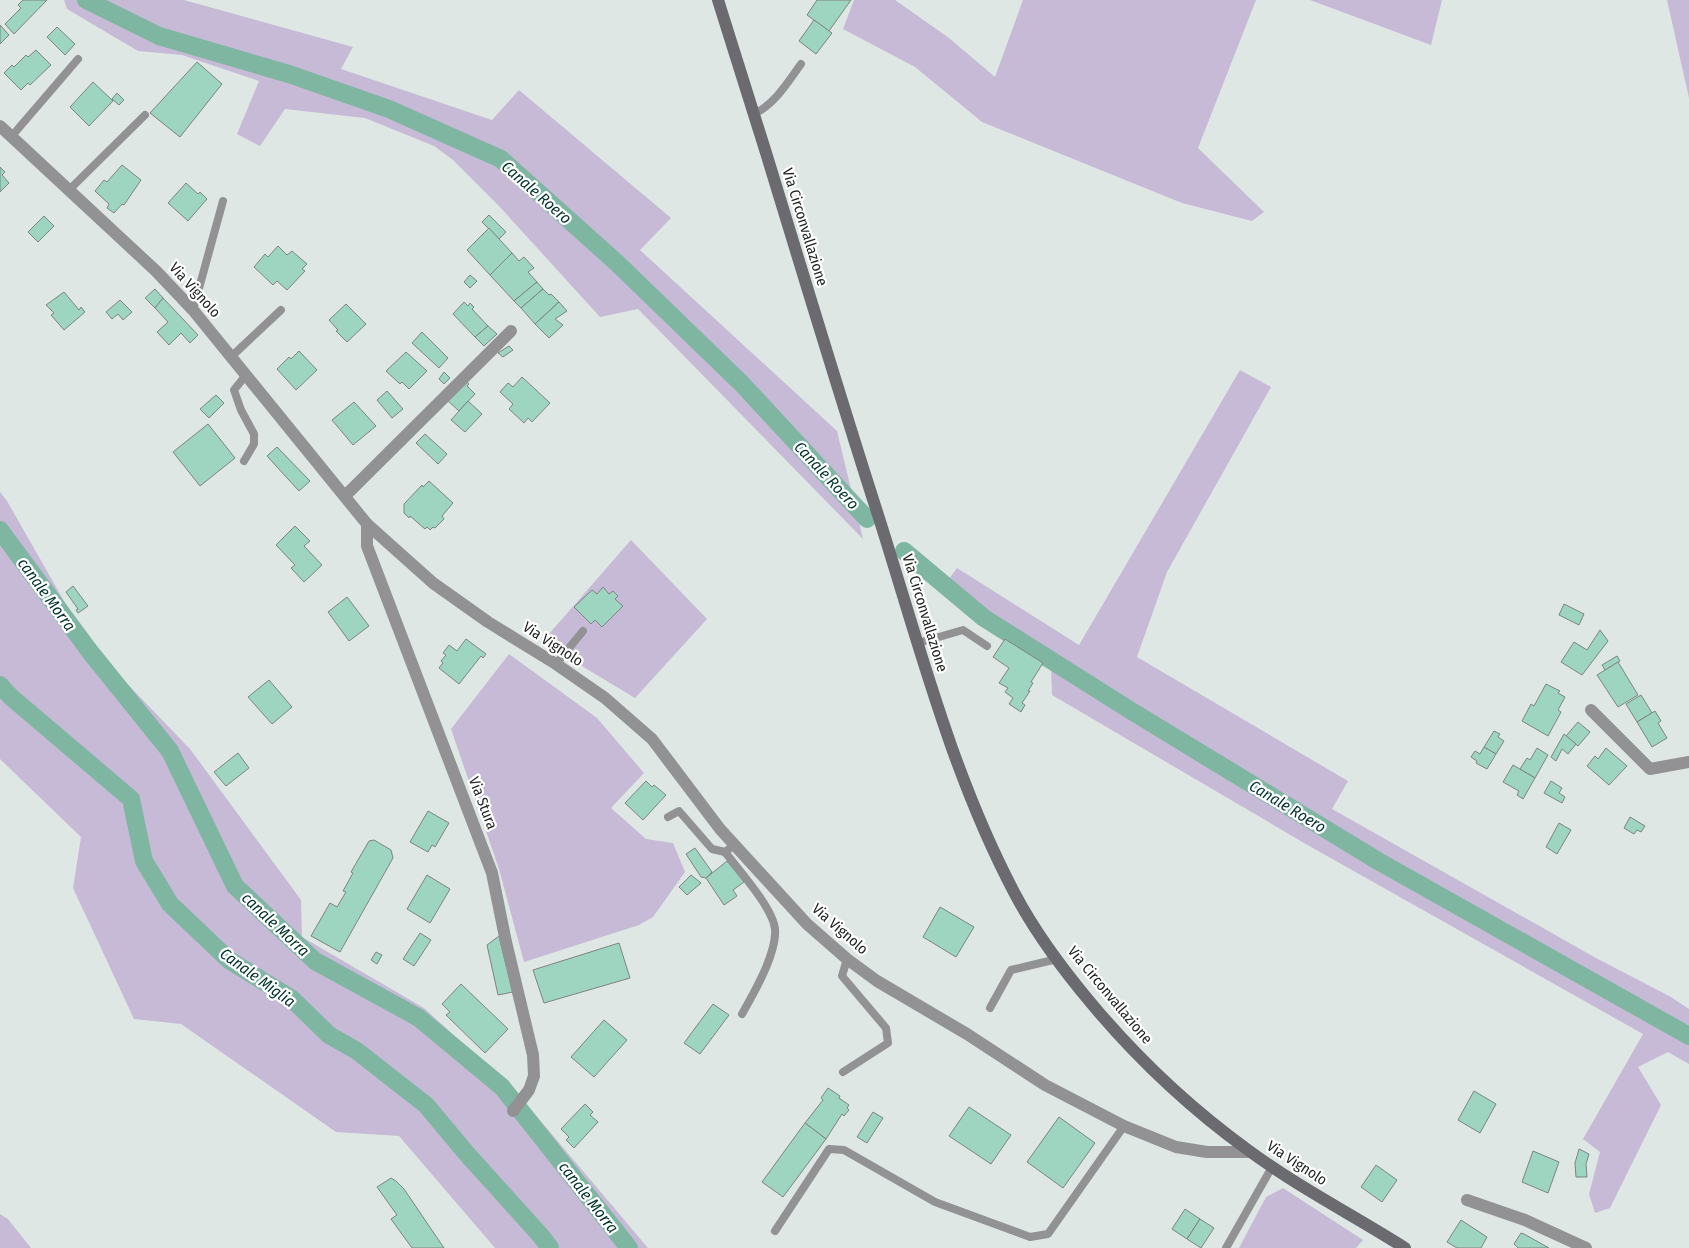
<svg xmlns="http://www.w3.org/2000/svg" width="1689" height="1248" viewBox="0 0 1689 1248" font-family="'Fira Sans Condensed',sans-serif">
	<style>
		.green { fill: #c6bad6 }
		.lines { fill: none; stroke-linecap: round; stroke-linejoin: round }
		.canal { stroke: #7fb6a2; stroke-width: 18 }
		.building { fill: #9dd5c1; stroke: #7d8481 }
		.service { stroke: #929194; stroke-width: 8 }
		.minor { stroke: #929194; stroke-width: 12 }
		.secondary { stroke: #6b6a6e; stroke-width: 12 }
		.labels { text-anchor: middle; stroke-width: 4.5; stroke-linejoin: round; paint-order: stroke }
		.street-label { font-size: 15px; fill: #232524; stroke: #fff }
		.water-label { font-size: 16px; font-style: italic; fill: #013427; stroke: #fff }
	</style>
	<rect width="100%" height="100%" fill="#dfe7e4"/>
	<g class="green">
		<path d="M64,0H184L353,47L341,69L492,120L519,90L671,218L640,250L837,431L863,539L638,309L600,317L499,206L453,160L434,146L365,118L285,109L260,146L237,134L259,81L182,55L138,51L67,9Z"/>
		<path d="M854,0H895L949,38L995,77L1023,0H1256L1198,148L1264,212L1252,221L1182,203L982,122L915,67L843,29Z"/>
		<path d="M1310,0H1442L1431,45Z"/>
		<path d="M1667,0H1689V98Z"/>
		<path d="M1240,370L1271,387L1167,572L1137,657L1348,781L1332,809L1596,958L1671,997L1689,1009V1064L1668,1052L1638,1067L1661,1105L1610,1208L1595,1213L1589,1194L1600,1152L1583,1139L1643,1034L1311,847L1052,695L1051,665L998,631L983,625L941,590L957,568L1079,645Z"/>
		<path d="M0,492L7,501L88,643L190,749L301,900L302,937L424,1008L517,1093L648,1248H495L399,1136L336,1132L181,1024L134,1019L73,888L81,837L0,759Z"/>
		<path d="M631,540L707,619L635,698L542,642Z"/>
		<path d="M509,654L597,718L644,773L611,808L646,839L673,843L685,872L653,917L639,925L524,962L499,869L451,729Z"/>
		<path d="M1283,1188L1363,1240L1356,1248H1239L1266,1197Z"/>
		<path d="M0,1214L8,1219L31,1248H0Z"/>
	</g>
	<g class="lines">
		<g class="canal">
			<path d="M86,0L159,36L289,74L389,109L501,159L617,263L742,384L867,519"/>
			<path d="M0,530L91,653L170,751L235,886L315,961L419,1018L502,1087L629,1248"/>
			<path d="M904,551L984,618L1133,712L1378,861L1689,1036"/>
			<path d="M0,685L11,697L131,799L144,861L170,904L229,960L292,999L329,1035L357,1051L426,1105L467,1154L541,1236L550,1248"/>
		</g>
	</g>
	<g class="building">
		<path d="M23,0H47L14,34L5,24L21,8L18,5Z"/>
		<path d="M817,0H851L829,31L807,15Z"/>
		<path d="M814,20L832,33L816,54L799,41Z"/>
		<path d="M0,25L9,35L0,44Z"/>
		<path d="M57,27L75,44L65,55L47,37Z"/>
		<path d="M36,50L51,65L30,85L28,83L21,90L4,73L12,65L14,67L26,55L28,57Z"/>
		<path d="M197,62L222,84L180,137L150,113Z"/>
		<path d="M93,82L113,101L89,126L70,107Z"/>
		<path d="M117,93L124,100L119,105L112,99Z"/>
		<path d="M122,165L141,180L124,205L122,204L114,213L107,208L109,204L95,191L104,180L107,182Z"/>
		<path d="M0,167L5,172L2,175L9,183L0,192Z"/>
		<path d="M186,183L198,194L200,192L207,199L188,221L168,203Z"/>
		<path d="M489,215L506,232L499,239L482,222Z"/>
		<path d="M44,216L54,226L38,242L28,232Z"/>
		<path d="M489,228L512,253L490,275L467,250Z"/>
		<path d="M278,246L287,255L292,251L307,264L302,269L305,271L287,290L277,281L273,285L254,267L265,254L268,257Z"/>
		<path d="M512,253L519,261L524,257L534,268L528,272L537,282L514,301L490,275Z"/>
		<path d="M470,275L477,281L470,288L464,282Z"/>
		<path d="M537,282L543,289L521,308L514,301Z"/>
		<path d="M155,289L163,298L155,308L145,298Z"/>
		<path d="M543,289L549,295L551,294L559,302L535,324L521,308Z"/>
		<path d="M64,292L79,310L81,307L85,312L64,330L51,315L54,313L46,305Z"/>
		<path d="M163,298L198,335L190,343L181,333L169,345L157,332L168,322L155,308Z"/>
		<path d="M120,300L132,312L123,320L118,314L112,319L106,312Z"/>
		<path d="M464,302L468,306L470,303L474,307L472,309L488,326L475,337L453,314Z"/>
		<path d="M559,302L567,311L555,319L563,325L549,338L535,324Z"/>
		<path d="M346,304L366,324L347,342L336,331L338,330L329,320Z"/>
		<path d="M488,326L497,334L484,346L475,337Z"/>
		<path d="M422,332L448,358L439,368L412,343Z"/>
		<path d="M509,346L513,350L503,357L498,353Z"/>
		<path d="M299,351L317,370L296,390L277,369L289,357L291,359Z"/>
		<path d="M406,352L427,371L409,389L402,382L400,384L386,371Z"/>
		<path d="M444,372L450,378L444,384L439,379Z"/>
		<path d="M522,377L550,403L532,422L528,418L524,423L509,409L513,404L500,392L508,383L513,387Z"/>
		<path d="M465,380L469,384L467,386L475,394L459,411L447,400Z"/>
		<path d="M387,391L403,409L392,418L377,400Z"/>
		<path d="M216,395L224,403L209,418L200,409Z"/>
		<path d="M468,401L482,414L465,432L451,420Z"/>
		<path d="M354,402L376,426L353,445L332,420Z"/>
		<path d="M208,424L235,458L200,486L173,452Z"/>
		<path d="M425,434L447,454L438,464L416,443Z"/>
		<path d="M277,447L310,481L299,491L267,456Z"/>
		<path d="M429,481L453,503L442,516L444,519L435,528L433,527L430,530L427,527L425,529L410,516L409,518L404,513V504L422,485L423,487Z"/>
		<path d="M295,526L310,541L304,546L322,565L304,582L291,568L295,565L276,545Z"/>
		<path d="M73,586L88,606L78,613L76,610L78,609L66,592Z"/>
		<path d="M603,587L609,594L613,591L618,596L615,599L623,606L602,627L595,620L591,624L574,607L592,590L597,594Z"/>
		<path d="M347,597L369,626L349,641L328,612Z"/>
		<path d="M1564,604L1584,614L1579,625L1559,615Z"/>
		<path d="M1600,630L1608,641L1582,675L1561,662L1574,642L1587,650Z"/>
		<path d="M466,639L486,654L483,658L481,656L459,684L439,668L443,663L441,661L446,655L443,653L449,645L457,651Z"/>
		<path d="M1005,639L1043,663L1031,682L1033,683L1028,691H1030L1022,703L1025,705L1021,712L1009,704L1013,698L1005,692L1008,688L999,683L1009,668L993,657Z"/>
		<path d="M1617,656L1620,661L1605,670L1602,665Z"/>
		<path d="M1618,662L1638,695L1618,707L1597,675Z"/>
		<path d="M269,680L292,707L272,724L248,697Z"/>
		<path d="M1546,684L1560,691L1558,693L1565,697L1558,710L1561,712L1548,736L1522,721L1531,704L1534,706Z"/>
		<path d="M1641,695L1652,713L1637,722L1626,704Z"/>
		<path d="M1655,711L1661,721L1658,723L1667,738L1652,747L1637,722Z"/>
		<path d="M1578,722L1590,732L1578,746L1566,736Z"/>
		<path d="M1494,731L1500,734L1498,737L1504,741L1496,754L1484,747Z"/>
		<path d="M1564,734L1576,744L1568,754L1562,749L1556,761L1551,757Z"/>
		<path d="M1484,747L1496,754L1487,769L1476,763L1477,761L1471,757L1475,751L1480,754Z"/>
		<path d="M1537,748L1548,755L1535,778L1520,769L1527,758L1530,760Z"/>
		<path d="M1606,748L1627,766L1609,785L1587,766L1595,756L1598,759Z"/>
		<path d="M238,753L249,768L226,786L214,772Z"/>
		<path d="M1513,765L1535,778L1523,799L1517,795L1519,791L1503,782Z"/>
		<path d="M646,781L652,787L654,785L666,795L643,820L625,803Z"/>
		<path d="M1551,781L1562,788L1559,793L1565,797L1562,803L1544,793Z"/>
		<path d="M428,811L449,823L435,847L432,845L428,852L410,842Z"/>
		<path d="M1630,817L1645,826L1641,832L1637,830L1634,834L1624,828Z"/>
		<path d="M1559,823L1571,830L1557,854L1546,847Z"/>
		<path d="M374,840L391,850L393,858L340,952L311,936L330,903L337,907L346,892L343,891L353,873L351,872L369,841Z"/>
		<path d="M695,848L712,872L706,878L701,877L686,854Z"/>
		<path d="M727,861L744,882L733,890L737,896L724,905L706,878Z"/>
		<path d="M427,875L450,889L430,923L407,909Z"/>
		<path d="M691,875L701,883L687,895L679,887Z"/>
		<path d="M940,907L974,927L956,957L923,937Z"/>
		<path d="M420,933L431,940L414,966L403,959Z"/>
		<path d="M499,936L513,992L498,995L487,945Z"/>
		<path d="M619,943L630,978L544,1003L533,970Z"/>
		<path d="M376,952L382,955L377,964L371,960Z"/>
		<path d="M461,984L508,1029L485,1053L446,1015L450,1012L442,1004Z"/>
		<path d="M713,1004L729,1015L700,1054L684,1043Z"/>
		<path d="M604,1020L627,1040L594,1077L571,1057Z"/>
		<path d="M828,1088L840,1096L839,1098L849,1105L847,1108L849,1110L844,1116L842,1114L826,1139L805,1123L823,1100L821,1098Z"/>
		<path d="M1474,1091L1496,1104L1480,1133L1458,1120Z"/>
		<path d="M585,1104L593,1112L590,1115L598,1122L574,1148L566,1140L569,1137L561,1129Z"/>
		<path d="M969,1107L1011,1135L991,1164L949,1136Z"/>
		<path d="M873,1112L883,1118L867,1143L857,1137Z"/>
		<path d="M1059,1117L1095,1143L1063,1188L1027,1162Z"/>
		<path d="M805,1123L826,1139L783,1197L762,1182Z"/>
		<path d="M1579,1149L1589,1154L1586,1164L1587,1177H1576L1575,1163Z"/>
		<path d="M1533,1151L1559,1162L1548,1193L1522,1182Z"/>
		<path d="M1376,1165L1397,1180L1382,1202L1361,1187Z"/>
		<path d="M391,1178L396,1181L404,1189L444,1248H412L391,1219L397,1215L377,1187Z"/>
		<path d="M1185,1209L1200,1219L1187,1239L1172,1229Z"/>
		<path d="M1200,1219L1214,1228L1201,1248L1187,1239Z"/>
		<path d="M1461,1220L1487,1237L1481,1248H1457L1447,1242Z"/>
		<path d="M1521,1233L1524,1234L1549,1248H1518L1514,1244Z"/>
	</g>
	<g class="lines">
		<g class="service">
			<path d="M754,114C775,104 788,82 801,64"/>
			<path d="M11,137L78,59"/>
			<path d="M69,190L145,115"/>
			<path d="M193,310L223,201"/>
			<path d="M232,356L281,310"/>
			<path d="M244,461L254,444V434L241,410L234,390L246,375"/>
			<path d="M918,643L963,630L987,646"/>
			<path d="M556,664L583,631"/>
			<path d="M668,817L679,811L712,849L725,852L729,849"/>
			<path d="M725,852C738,869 773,908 775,929C777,953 754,993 742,1014"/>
			<path d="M990,1008L1011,970L1057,959"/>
			<path d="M843,1072L888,1043L886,1028L842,976L847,959"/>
			<path d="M775,1231L829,1149L844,1150L935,1202L1030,1237L1048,1234L1124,1126"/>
			<path d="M1226,1248L1272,1167"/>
		</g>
		<g class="minor">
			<path d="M0,126L156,271L193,310L367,524L433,583L488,622L556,664L605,698L652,739L720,829L807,924L847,959L877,981L967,1034L1045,1085L1124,1126L1176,1147L1207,1152H1250"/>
			<path d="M345,496L511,331"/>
			<path d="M367,524V546L492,873L506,942L533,1055L534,1076L529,1090L513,1111"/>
			<path d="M1591,710L1650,769L1689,762"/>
			<path d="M1467,1200L1525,1220L1586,1248"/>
		</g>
		<path class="secondary" d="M718,0C734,52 751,104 767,156C804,277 840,397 879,518C919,644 952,775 1015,894C1034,930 1065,972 1091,1003C1137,1058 1190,1108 1248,1150C1298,1187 1353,1215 1405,1248"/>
	</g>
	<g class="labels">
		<g class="street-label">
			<text transform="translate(805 227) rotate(73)" y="5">Via Circonvallazione</text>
			<text transform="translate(195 290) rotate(48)" y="5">Via Vignolo</text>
			<text transform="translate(925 613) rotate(73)" y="5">Via Circonvallazione</text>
			<text transform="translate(553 644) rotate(33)" y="5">Via Vignolo</text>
			<text transform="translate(483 803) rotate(69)" y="5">Via Stura</text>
			<text transform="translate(840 929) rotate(41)" y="5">Via Vignolo</text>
			<text transform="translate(1110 995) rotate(50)" y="5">Via Circonvallazione</text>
			<text transform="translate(1297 1163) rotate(33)" y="5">Via Vignolo</text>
		</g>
		<g class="water-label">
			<text transform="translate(537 192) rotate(41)" y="6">Canale Roero</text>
			<text transform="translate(827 475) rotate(47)" y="6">Canale Roero</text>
			<text transform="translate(47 594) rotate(54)" y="6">canale Morra</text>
			<text transform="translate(1288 806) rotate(31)" y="6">Canale Roero</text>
			<text transform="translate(276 924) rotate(43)" y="6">canale Morra</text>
			<text transform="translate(258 977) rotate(36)" y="6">Canale Miglia</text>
			<text transform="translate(589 1197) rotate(52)" y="6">canale Morra</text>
		</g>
	</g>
</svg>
